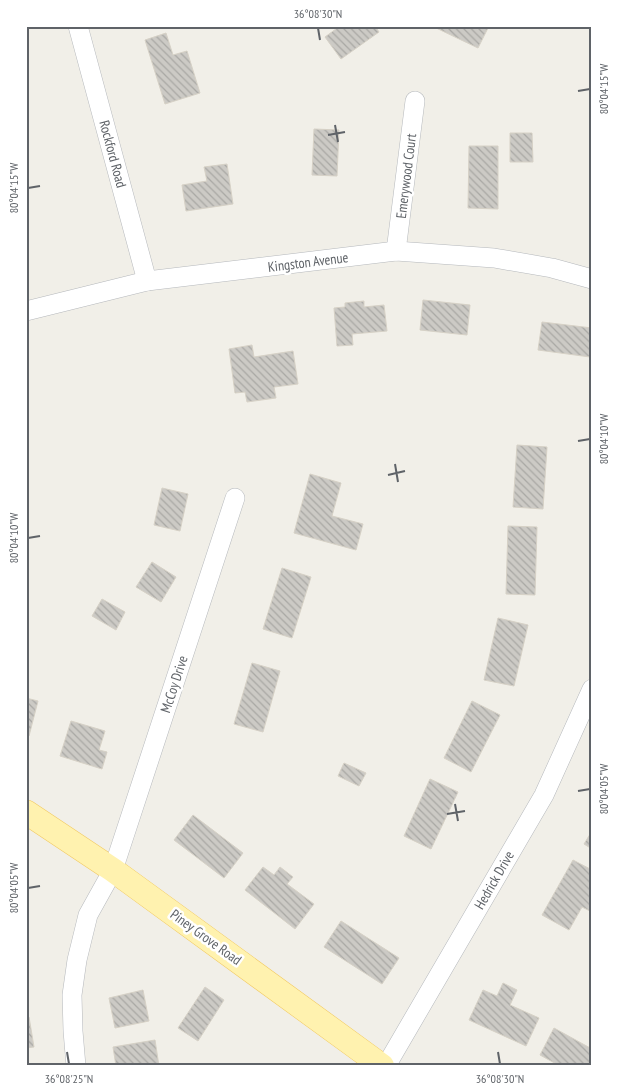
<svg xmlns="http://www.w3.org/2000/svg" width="618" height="1092" viewBox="0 0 618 1092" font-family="'PT Sans Narrow',sans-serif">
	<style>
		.building { fill: url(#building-back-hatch); stroke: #d6d1c6 }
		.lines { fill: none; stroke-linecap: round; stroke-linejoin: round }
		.minor-casing { stroke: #b5b8bc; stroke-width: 20 }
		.major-casing { stroke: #f2c960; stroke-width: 25 }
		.minor { stroke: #fff; stroke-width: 19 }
		.major { stroke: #fff2af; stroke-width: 24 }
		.ticks { fill: none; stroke: #5f6368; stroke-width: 2 }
		.labels { text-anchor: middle; stroke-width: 5; stroke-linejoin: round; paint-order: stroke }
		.street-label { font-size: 14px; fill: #5f6368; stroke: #fff }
		.neatline { fill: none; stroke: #5f6368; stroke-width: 2 }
		.ticks-label { font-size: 12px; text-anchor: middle; fill: #5f6368 }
	</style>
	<defs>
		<pattern id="building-back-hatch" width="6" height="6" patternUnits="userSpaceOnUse" patternTransform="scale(1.25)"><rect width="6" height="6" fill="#cccac5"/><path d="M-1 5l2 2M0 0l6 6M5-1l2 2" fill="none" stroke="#a9a8a4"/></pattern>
	</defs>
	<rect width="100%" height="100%" fill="#f1efe8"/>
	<g class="building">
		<path d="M340,26H375L379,32L341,59L325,37Z"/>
		<path d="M432,26H489L478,48Z"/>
		<path d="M166,33L173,55L187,51L200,93L165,104L145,40Z"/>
		<path d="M314,129L339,130L337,176L312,175Z"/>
		<path d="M510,133H532L533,162H510Z"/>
		<path d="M469,146H498V209L468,208Z"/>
		<path d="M227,164L233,204L186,211L182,185L207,181L204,167Z"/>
		<path d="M423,300L470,305L467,335L420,330Z"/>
		<path d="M364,301V307L384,305L387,331L352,334L353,345L337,346L334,308L345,307V303Z"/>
		<path d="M542,322L592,328V342L590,357L538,350Z"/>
		<path d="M252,345L254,357L293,351L298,384L274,387L276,398L247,402L245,392L235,393L229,349Z"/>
		<path d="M517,445L547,447L543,509L513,507Z"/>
		<path d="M310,474L341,483L332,516L363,524L356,550L294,533Z"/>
		<path d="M162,488L188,494L180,531L154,525Z"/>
		<path d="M508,526L537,527L535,595L506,594Z"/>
		<path d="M152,562L176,577L161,602L136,587Z"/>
		<path d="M282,568L311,577L292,638L263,629Z"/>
		<path d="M102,599L125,612L116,630L92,616Z"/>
		<path d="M498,618L528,625L514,686L484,680Z"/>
		<path d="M252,663L280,671L263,732L234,724Z"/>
		<path d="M26,698L38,701L29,736L26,735Z"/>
		<path d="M472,701L500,715L471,772L444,758Z"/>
		<path d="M71,721L105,731L99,750L107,752L102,769L60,756Z"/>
		<path d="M344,763L366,773L359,786L338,776Z"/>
		<path d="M430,779L458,792L431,849L404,836Z"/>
		<path d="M193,815L243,853L224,878L174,840Z"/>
		<path d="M592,831V849L584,844Z"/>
		<path d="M573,860L592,870V912L582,907L569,930L542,915Z"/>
		<path d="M263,867L274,875L280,867L293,877L287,884L314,904L295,929L245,890Z"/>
		<path d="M341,921L399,958L382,984L324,947Z"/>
		<path d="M503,983L517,990L510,1005L539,1018L526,1046L469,1020L483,990L497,996Z"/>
		<path d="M205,987L224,1000L198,1041L178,1028Z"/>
		<path d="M143,990L149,1021L115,1028L109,998Z"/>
		<path d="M29,1017L34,1047L26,1048V1018Z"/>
		<path d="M554,1028L592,1049V1066H560L540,1055Z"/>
		<path d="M155,1040L159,1066H130V1064L116,1066L113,1047Z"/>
	</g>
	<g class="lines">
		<defs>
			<g id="minor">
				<path d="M78,26L147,281"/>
				<path d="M396,251L415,101"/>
				<path d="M26,311L147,281L396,251L494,258L552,268L592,279"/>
				<path d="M76,1066L73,1031L72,995L77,960L88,915L113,870L235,498"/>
				<path d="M386,1066L544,795L592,689"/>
			</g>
			<path id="major" d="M26,812L113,870L382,1066"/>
		</defs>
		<use href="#minor" class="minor-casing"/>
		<use href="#major" class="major-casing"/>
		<use href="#minor" class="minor"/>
		<use href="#major" class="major"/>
	</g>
	<path class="ticks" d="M318,28L320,40M578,91L590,89M335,125L338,142M328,135L345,132M28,188L40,186M578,441L590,439M395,464L398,482M388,475L405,471M28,538L40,536M578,791L590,789M455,804L458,821M447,814L465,811M28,888L40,886M67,1052L69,1064M498,1052L500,1064"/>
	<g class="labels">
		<g class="street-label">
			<text transform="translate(113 154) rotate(75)" y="5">Rockford Road</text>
			<text transform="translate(406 176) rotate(-83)" y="5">Emerywood Court</text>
			<text transform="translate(308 262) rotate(-7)" y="5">Kingston Avenue</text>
			<text transform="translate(174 684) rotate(-72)" y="5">McCoy Drive</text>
			<text transform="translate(494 880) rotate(-60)" y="5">Hedrick Drive</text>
			<text transform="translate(206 937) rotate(36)" y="5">Piney Grove Road</text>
		</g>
	</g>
	<rect width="618" height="1092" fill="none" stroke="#ffffff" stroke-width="55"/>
	<rect x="28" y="28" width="562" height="1036" class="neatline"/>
	<g class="ticks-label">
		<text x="318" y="18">36°08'30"N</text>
		<text transform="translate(604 89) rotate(-90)" y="4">80°04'15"W</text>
		<text transform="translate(14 188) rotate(-90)" y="4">80°04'15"W</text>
		<text transform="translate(604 439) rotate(-90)" y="4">80°04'10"W</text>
		<text transform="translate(14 538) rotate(-90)" y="4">80°04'10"W</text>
		<text transform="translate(604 789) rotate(-90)" y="4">80°04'05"W</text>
		<text transform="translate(14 888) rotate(-90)" y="4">80°04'05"W</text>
		<text x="69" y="1083">36°08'25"N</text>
		<text x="500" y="1083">36°08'30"N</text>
	</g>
</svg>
